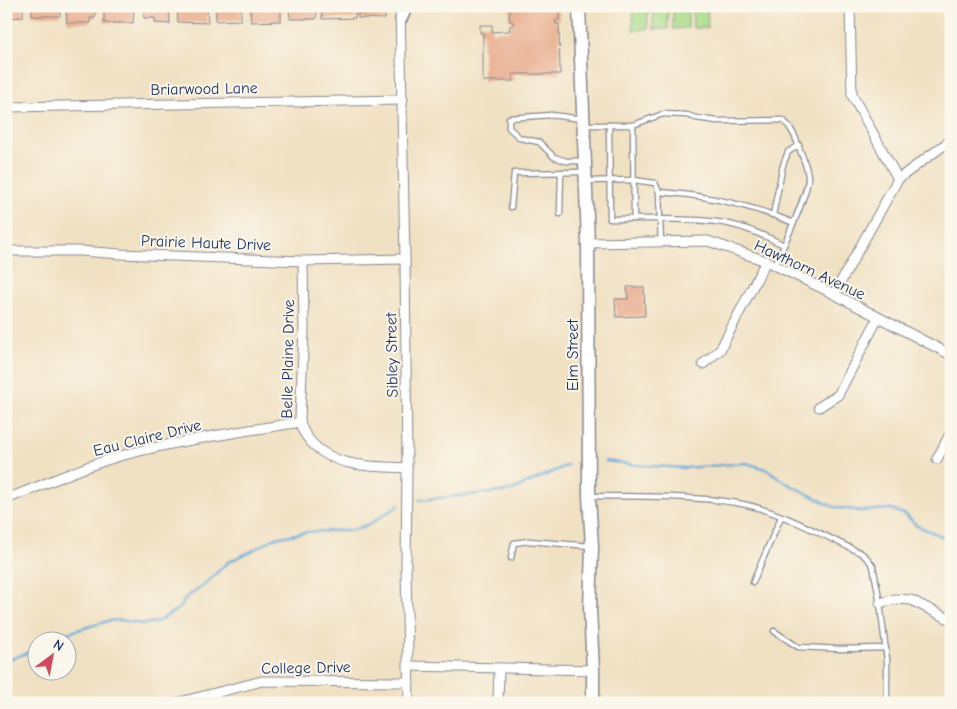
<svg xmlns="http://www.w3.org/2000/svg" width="957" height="709" viewBox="0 0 957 709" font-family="'Comic Neue',sans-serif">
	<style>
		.green { fill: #a9da88; stroke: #628473 }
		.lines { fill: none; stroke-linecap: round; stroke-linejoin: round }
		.stream { stroke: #62a8d8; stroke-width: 2.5 }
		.building { fill: #e8ab8c }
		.service-casing { stroke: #868890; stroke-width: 7 }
		.minor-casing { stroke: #868890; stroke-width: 11 }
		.tertiary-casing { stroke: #868890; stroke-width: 14 }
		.secondary-casing { stroke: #868890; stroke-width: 15 }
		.service { stroke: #fff; stroke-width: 4.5 }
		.minor { stroke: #fff; stroke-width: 9 }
		.tertiary { stroke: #fff; stroke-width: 11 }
		.secondary { stroke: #fff; stroke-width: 12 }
		.labels { text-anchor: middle; stroke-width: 4; stroke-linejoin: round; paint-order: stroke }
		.street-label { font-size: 16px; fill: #1b2f5e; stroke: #fbf7ec }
	</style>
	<rect width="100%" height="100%" fill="#fbf7ec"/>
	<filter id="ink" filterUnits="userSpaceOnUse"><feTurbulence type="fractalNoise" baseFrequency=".02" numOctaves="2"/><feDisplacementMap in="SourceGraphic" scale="10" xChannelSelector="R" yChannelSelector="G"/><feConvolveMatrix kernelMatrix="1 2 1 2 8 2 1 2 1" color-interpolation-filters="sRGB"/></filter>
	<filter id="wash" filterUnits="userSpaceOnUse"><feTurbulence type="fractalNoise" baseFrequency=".0096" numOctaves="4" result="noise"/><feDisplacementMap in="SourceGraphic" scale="20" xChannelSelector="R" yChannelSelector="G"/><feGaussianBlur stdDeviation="1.12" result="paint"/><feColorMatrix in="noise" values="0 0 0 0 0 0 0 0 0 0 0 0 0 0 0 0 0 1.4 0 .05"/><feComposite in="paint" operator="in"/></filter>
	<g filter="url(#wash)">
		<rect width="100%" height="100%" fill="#f1e1c3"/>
		<g class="green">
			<path d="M633,6H648V29L633,30Z"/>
			<rect x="653" y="6" width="15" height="23"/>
			<path d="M673,6H688V28L673,29Z"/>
			<path d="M692,6H707L708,28H693Z"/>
		</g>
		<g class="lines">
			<g class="stream">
				<path d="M605,461L636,465L685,468L746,463L766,469L790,485L834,507L861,511L891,509L906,515L917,526L951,540"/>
				<path d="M419,500L510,491L568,465"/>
				<path d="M45,642L56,634L71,632L108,621L119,620L143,624L157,622L181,607L185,598L203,586L228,562L250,552L275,538L306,532L353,530L370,524L399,505"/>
				<path d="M6,661L29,652L38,646"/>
			</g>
		</g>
		<g id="blocks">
			<g class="building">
				<path d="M6,6H23V17L6,18Z"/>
				<rect x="32" y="6" width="28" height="10"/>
				<path d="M66,6H96L95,18H90V23H67Z"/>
				<path d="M122,6H134L133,23H104V8H116V7Z"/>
				<path d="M144,6H169L170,24L155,23V18H144Z"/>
				<path d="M177,6L207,8L208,23L178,22Z"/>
				<path d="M216,6H241V20L216,21Z"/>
				<path d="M250,6H281V21L251,22Z"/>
				<path d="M289,6H318L316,19H290Z"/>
				<path d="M322,6H355V18L322,19Z"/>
				<path d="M358,6H385V19L358,18Z"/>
				<path d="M512,7H557L559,9V20L555,21L556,24H559L560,74H512L513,81H483V33H480V25H492V32L509,31L510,26L513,25V22L509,20L510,9Z"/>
				<path d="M627,287H644L645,316L616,317L615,299H628Z"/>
			</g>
		</g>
	</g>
	<g filter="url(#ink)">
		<use href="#blocks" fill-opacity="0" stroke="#868890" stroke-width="1"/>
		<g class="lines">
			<defs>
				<g id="service">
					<path d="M582,119L551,115L509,118V128L520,138L539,142L554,157L566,161H583"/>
					<path d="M585,125H633L663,114L687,115L696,118L717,121L783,120C792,128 796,138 800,150C803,158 807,167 808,176C810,191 782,248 775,266"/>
					<path d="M609,125L610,219H660L661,242"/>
					<path d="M633,125L634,219"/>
					<path d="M587,181L634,180L655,183L659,192L660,219C684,220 710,219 733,225C751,229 767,237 784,245"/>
					<path d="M659,192C706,195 750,205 794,223"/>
					<path d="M511,207L514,173L584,172"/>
					<path d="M560,214L561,172"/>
					<path d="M773,215L783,165L788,152L799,145"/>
					<path d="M591,496C639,497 689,495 737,503C779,510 822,535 861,553L868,559L873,566L880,603L887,660V703"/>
					<path d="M511,558L514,543L529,541L590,546"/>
					<path d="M753,582L781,517"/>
					<path d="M774,631L798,647L841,649L886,648"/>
				</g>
				<g id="minor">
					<path d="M400,6L405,259L407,468L406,570L409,703"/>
					<path d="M850,6L852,95L898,179"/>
					<path d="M6,107L403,100"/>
					<path d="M588,243L708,241L766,261L834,294L951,355"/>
					<path d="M6,251H81L121,254L303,261L405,259"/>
					<path d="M303,261L304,330L300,418C300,428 305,435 311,442C335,469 375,466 407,468"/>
					<path d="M834,294L898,179L951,140"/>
					<path d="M703,364L720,350L766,261"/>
					<path d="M819,407L838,395L878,318"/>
					<path d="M937,459L951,432"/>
					<path d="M6,499C44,485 81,467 120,456C179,440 240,432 300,422"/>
					<path d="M880,603L895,599L911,600L951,620"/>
					<path d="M408,666L593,670"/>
					<path d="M176,703L262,681L409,682"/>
					<path d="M498,703L499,669"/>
				</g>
				<path id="tertiary" d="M401,19L407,6"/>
				<path id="secondary" d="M579,6L588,243L589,496L592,546L590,609L593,670V703"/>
			</defs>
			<use href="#service" class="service-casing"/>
			<use href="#minor" class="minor-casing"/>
			<use href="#tertiary" class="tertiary-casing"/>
			<use href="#secondary" class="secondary-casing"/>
			<use href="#service" class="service"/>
			<use href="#minor" class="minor"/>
			<use href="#tertiary" class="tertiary"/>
			<use href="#secondary" class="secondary"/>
		</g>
	</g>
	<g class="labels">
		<g class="street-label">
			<text transform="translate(204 88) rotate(-1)" y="6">Briarwood Lane</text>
			<text transform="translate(206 242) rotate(2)" y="6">Prairie Haute Drive</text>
			<text transform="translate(810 269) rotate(25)" y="6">Hawthorn Avenue</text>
			<text transform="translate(391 355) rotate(-91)" y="6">Sibley Street</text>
			<text transform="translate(572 355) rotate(-90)" y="6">Elm Street</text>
			<text transform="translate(287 359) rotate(-89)" y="6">Belle Plaine Drive</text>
			<text transform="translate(147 437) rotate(-14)" y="6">Eau Claire Drive</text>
			<text transform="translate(306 667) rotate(-1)" y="6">College Drive</text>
		</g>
	</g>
	<rect width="957" height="709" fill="none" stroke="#fbf7ec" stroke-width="25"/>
	<g transform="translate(52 656) rotate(32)"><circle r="24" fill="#fbf7ec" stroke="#a1a7b3"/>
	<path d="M0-4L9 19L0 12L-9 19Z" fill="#d1495b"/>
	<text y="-8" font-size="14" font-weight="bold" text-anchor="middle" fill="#1b2f5e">N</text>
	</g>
</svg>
